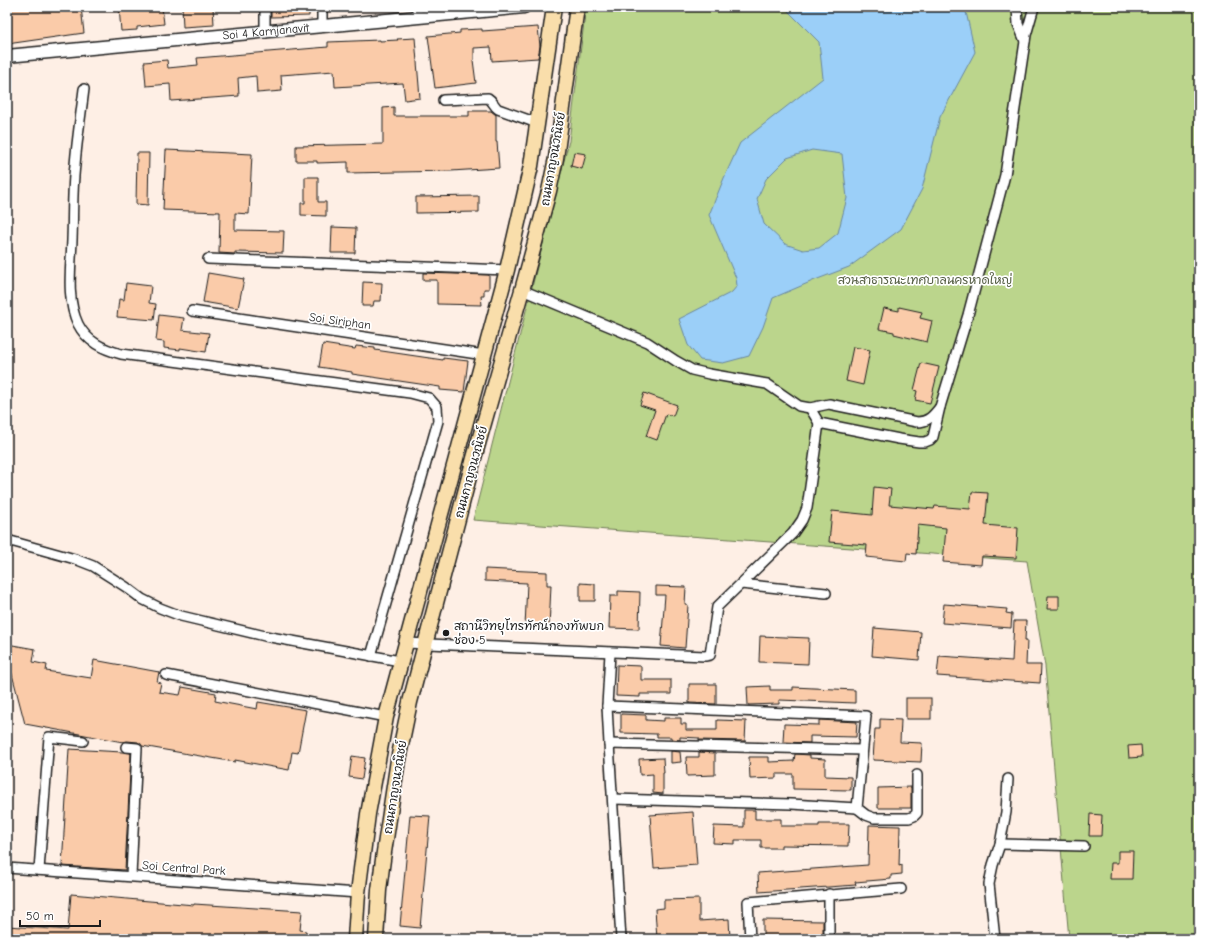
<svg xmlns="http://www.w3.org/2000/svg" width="1206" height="946" viewBox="0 0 1206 946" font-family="'Comic Neue','Playpen Sans Thai',sans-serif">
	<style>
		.green { fill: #bbd58c; stroke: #6c7854 }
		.water { fill: #9bcff8; stroke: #6887a0; fill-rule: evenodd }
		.building { fill: #facba9; stroke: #1c1c1c }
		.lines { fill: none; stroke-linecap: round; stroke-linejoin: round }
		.street-casing { stroke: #1c1c1c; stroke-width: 12 }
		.secondary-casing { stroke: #1c1c1c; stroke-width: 15 }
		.primary-casing { stroke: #1c1c1c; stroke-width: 17 }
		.street { stroke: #fff; stroke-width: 9 }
		.secondary { stroke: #fff; stroke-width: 12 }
		.primary { stroke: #f9deab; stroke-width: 14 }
		.poi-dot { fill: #1c1c1c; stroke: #fff; stroke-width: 1.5 }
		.labels { text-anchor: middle; stroke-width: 3.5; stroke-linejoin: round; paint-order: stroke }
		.street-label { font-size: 12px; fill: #1c1c1c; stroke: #fff }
		.park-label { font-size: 12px; fill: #545d43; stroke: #fff }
		.poi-label { font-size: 12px; fill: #1c1c1c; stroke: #fff; text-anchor: start }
	</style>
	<rect width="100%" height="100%" fill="#feefe5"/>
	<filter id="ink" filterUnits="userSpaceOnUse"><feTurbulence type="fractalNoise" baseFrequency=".025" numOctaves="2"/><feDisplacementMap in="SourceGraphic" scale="8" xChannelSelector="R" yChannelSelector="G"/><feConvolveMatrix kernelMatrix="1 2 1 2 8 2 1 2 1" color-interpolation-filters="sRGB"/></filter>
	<g filter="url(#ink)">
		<path class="green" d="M586,7H1199V939H1069L1045,666L1027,561L473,520L569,141Z"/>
		<path class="water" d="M784,7H969L966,12L975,52L940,117L922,189L901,229L849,267L815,280L773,298L763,327L749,356L723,363L700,360L688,345L679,319L732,292L737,286L736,278L709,215L724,178L740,143L823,78L819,42ZM812,150L842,154L847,198L838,233L819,248L803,250L785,244L764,224L757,199L766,179L787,158Z"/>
		<g class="building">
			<path d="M7,7H81L84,33L7,44Z"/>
			<path d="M119,7H162L164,24L137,27V30L121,31Z"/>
			<path d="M182,7H213L214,25L183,27Z"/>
			<path d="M271,7H309V16L271,17Z"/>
			<path d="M538,27L540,46L538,58L492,61L491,47L474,48V60H473L476,83L435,88L428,36L460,33V30L482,29V31Z"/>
			<path d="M415,38L420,98L405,100L403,83L335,87L334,71L281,75L282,91L257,93L256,76L238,78L239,96L171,101L170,84L146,86L144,62L167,60L168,68L198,65L197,58L328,47V42L380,40V41L398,40L397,39Z"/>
			<path d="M394,107V116H469V111H491L496,115V142H497L499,168L451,171L348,173V162L317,163V161H296V146L383,144V108Z"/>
			<path d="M166,150L252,154L249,214L235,213V230L284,231L283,253L235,252V254L219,253L220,212L163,210Z"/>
			<path d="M574,152L586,154L582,169L571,166Z"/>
			<path d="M137,153H149L148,205L136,204Z"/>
			<path d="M305,177H318V202H326V216L301,215V203H305Z"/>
			<path d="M479,196V212L416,213V197Z"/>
			<path d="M332,227L356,228L355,253H331Z"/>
			<path d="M208,273L244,279L238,308L203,302Z"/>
			<path d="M423,273L489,275V289H484V296H481L482,305L437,304V280H423Z"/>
			<path d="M363,282L382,283L381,301H374L373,306H362Z"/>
			<path d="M126,283L151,286L149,303L156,304L154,320L117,317L119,299L124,300Z"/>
			<path d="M899,307L922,312L920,318L932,321L927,342L894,334V332L879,329L884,308L899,311Z"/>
			<path d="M159,315L184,318L182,330L209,333L206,352L180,348V350L164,348V342L156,341Z"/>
			<path d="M323,344L355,349L356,346L375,348V350L443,360V358L468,361L464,392L440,390V387L352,374V372L319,367Z"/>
			<path d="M853,347L870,350L863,385L846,381Z"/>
			<path d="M921,363L939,367L930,403L915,400L917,391L914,390Z"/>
			<path d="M644,393L677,405L673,416L666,414L657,440L646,436L655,410L640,405Z"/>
			<path d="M874,487L891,489L889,505L934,509L935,506L970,509L972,492L988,493L985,525L1018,528L1016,558L982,556L981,565L943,562L946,528L918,525L916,554L907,553L906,561L866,557L867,545L829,542L832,511L872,515Z"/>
			<path d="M485,569L547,572V585H551L549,628L525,627L527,583L485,581Z"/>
			<path d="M580,583L595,584V601H580Z"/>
			<path d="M656,586L686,587L685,604L688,605L685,648L661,646L665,595H656Z"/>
			<path d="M618,591L640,592L639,629L609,628L610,596H618Z"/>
			<path d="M1048,596H1059V609H1047Z"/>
			<path d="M944,604L1007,609L1006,613L1012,614L1011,628L942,623Z"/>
			<path d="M1014,621H1026L1025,640H1027L1026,665H1041L1040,683L937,676L939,656L1012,661Z"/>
			<path d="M874,628L921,632L919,660L872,656Z"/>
			<path d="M760,636L809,638L808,664L759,662Z"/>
			<path d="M7,644L35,649L33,662L47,665L46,671L91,678L94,660L159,672L157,682L161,683L159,692L180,695L182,687L216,693L215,701L257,709L258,702L306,710L298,753L292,752L289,770L235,760V762L142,746L138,742L127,741L123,742L25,724L7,655Z"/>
			<path d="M617,665L641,666V680H671V694H640V697L616,696Z"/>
			<path d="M689,684H716V704L689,703Z"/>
			<path d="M770,686V690H793V687L855,690V703L779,700V704L748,705L747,687Z"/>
			<rect x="906" y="698" width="25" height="21"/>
			<path d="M621,714L646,715V720L664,721V718H681V724H686V730H717V720L746,721L745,741L699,740V738L680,737V740L671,739V737H657V734L621,733Z"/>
			<path d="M880,719L901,720L900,742L922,743L921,762L873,760L875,729H880Z"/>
			<path d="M819,720L857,722L856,737L810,736V743L783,742L784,724L819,725Z"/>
			<path d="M1141,745L1142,757L1129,758L1128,746Z"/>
			<path d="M69,749L122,752L131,753L125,870L62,866Z"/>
			<path d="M671,751L680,752L681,762L671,763Z"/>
			<path d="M699,752L715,753V775L687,776L686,757H699Z"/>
			<path d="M795,754L810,755V758L825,759V776L851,777V790L793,789V774H776V778L750,779L749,757H769V762L794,761Z"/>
			<path d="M352,756L365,758L362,779L349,777Z"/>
			<path d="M663,758L664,773H663V794L653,793V774L640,775L639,759Z"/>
			<path d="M911,787V808H878V788Z"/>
			<path d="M744,810H755V819H781V826H819V824H849L848,846L781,845V848H761V840H735V844L713,843L714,826L744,827Z"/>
			<path d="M693,812L697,865L654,868L650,815Z"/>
			<path d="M1090,814L1102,815L1101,836H1089Z"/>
			<path d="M410,815L430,816L420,928L400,926Z"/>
			<path d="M869,825L900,826L899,866L902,865V874L891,875V879L855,882L856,885L759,892L758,873L868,865Z"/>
			<path d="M1118,851H1133L1132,879H1110L1111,863H1118Z"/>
			<path d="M71,894L194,905V904L302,911L300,930L306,931V939H7V926L68,930Z"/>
			<path d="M699,899V921L729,919L730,939H657L655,909L664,908V900Z"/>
			<path d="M763,920L823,921V939H763Z"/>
		</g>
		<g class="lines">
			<defs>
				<g id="street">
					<path d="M265,7V33"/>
					<path d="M322,7V26"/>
					<path d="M417,7V17"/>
					<path d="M1017,7L1018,24L1025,41"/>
					<path d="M84,89C81,114 77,139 75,165C72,190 73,215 72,240C71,268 66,299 78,324C87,342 103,349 121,354L410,393L429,398L437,407L438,421L371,656"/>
					<path d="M443,100L488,98C493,101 494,106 498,109L537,123"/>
					<path d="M208,259L507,270"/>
					<path d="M522,290L647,342L676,361L692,370L709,374L767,384L799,406L810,408L829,404L917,422C928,422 933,416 940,407"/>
					<path d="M192,311L484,355"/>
					<path d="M810,408L819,423L899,439L919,442H925L930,440L933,437L940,407L968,315L1005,175L1026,35L1034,7"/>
					<path d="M7,540L75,559L93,566L126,587L142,599L160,608L181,616L265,636L400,661"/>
					<path d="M741,584L826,593"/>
					<path d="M406,643L705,656L710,655L717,607L793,533L802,520L807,508L819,423"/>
					<path d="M610,653L607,706L609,744L621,939"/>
					<path d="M166,675L386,717"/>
					<path d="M607,706L866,716L857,808L866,815L874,818H909L914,816L917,813V775"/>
					<path d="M609,744L862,750"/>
					<path d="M126,747L137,748L131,876"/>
					<path d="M613,799L791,804L857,808"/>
					<path d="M1000,844L1084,846"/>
					<path d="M7,868L358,893"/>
					<path d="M39,870L49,737L83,741"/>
					<path d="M750,939L748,902L901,889"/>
					<path d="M829,939V894"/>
					<path d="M995,939L989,884L993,865L1000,844L1006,812L1008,779"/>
				</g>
				<g id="secondary">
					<path id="s1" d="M7,56L524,7"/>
				</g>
				<g id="primary">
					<path d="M355,939L358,893L368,814L386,717L507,270L531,166L554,7"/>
					<path d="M376,939L379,890L384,852L398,760L410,702L474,458L522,290L549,191L556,158L577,7"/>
				</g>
			</defs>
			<use href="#street" class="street-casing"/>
			<use href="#secondary" class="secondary-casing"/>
			<use href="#primary" class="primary-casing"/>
			<use href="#street" class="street"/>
			<use href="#secondary" class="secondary"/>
			<use href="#primary" class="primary"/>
		</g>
	</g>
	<circle class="poi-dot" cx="446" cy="633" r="4"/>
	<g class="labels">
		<g class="street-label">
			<text dy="4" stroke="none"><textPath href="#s1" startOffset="260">Soi 4 Karnjanavit</textPath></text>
			<text transform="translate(553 159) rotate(-80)" y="4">ถนนกาญจนวณิชย์</text>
			<text transform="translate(340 321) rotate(8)" y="4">Soi Siriphan</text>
			<text transform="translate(471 472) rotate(-75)" y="4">ถนนกาญจนวณิชย์</text>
			<text transform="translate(395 787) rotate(-81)" y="4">ถนนกาญจนวณิชย์</text>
			<text transform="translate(184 868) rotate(4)" y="4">Soi Central Park</text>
		</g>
		<g class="park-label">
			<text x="925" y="284">สวนสาธารณะเทศบาลนครหาดใหญ่</text>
		</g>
		<g class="poi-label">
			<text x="454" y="630">สถานีวิทยุโทรทัศน์กองทัพบก<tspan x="454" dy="14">ช่อง 5</tspan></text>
		</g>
	</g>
	<rect width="1206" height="946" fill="none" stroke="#fff" stroke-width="24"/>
	<rect x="12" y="12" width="1182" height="922" fill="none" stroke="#1c1c1c" stroke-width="1.5" filter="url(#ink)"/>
	<path d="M20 920v6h80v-6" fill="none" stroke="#1c1c1c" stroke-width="2"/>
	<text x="26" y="920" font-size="12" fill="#1c1c1c" stroke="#ffffff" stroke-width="3" paint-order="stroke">50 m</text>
</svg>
